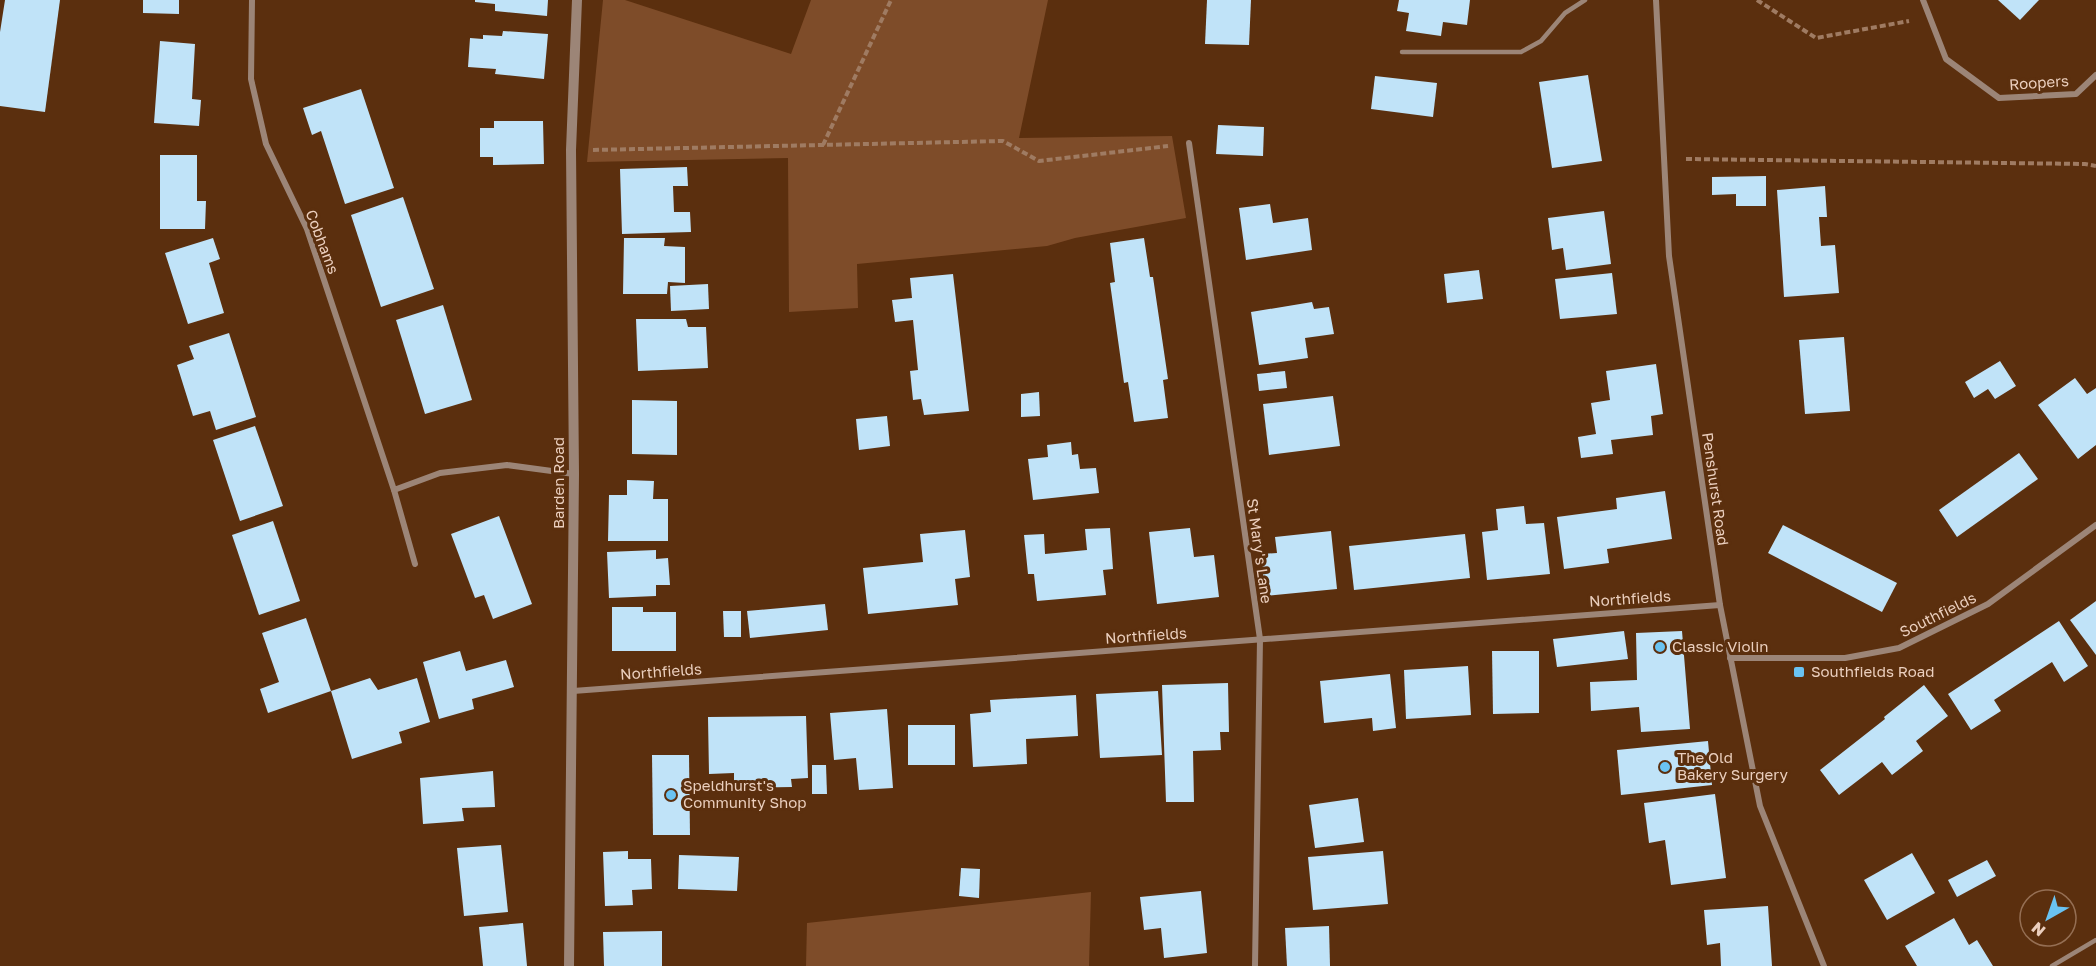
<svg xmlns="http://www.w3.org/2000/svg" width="2096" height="966" viewBox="0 0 2096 966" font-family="'Golos Text',sans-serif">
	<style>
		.green { fill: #7e4c29 }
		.building { fill: #c0e3f8 }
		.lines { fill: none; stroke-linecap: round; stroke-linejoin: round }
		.path { stroke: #9f7b62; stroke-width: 4; stroke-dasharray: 6 3; stroke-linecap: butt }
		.service { stroke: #9c8577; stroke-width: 4.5 }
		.minor { stroke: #9c8577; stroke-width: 6 }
		.tertiary { stroke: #9c8577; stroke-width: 10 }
		.poi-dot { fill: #6ac3f2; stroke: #5b2f0e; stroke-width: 2 }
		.labels { text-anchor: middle; stroke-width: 6; stroke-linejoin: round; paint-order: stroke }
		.street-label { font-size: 15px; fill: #ebcfbe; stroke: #5b2f0e }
		.poi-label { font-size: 15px; fill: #ebcfbe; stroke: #5b2f0e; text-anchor: start }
	</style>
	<rect width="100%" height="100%" fill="#5b2f0e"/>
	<g class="green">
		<path d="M603,0H625L791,54L811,0H1048L1019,138L1172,136L1186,218L1075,238L1047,246L857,264L858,308L789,312L788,158L587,162Z"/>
		<path d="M1091,892L1089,966H806L807,923Z"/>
	</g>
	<g class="building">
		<path d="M5,0H60L45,112L0,106V32Z"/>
		<path d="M143,0H179V14L143,13Z"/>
		<path d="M475,0H548L547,16L495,11V4L475,2Z"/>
		<path d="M1207,0H1251L1249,45L1205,44Z"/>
		<path d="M1399,0H1470L1467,25L1443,22L1441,36L1406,31L1409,13L1397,11Z"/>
		<path d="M1998,0H2039L2020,20Z"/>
		<path d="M503,31L548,34L544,79L495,74L496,69L468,67L470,38L483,39V35L502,36Z"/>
		<path d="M160,41L195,44L192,99L201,100L199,126L154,123Z"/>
		<path d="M1588,75L1602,161L1552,168L1539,82Z"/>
		<path d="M1375,76L1437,83L1433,117L1371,109Z"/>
		<path d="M361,89L394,188L345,204L321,131L312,135L303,108Z"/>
		<path d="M494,121H543L544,164L493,165V157H480V128H494Z"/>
		<path d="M1218,125L1264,127L1263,156L1216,154Z"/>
		<path d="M160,155H197V201H206L205,229H160Z"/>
		<path d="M687,167L688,186H673L674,212H690L691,232L622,234L620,169Z"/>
		<path d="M1766,176V206H1736V194L1712,195V177Z"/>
		<path d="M1825,186L1827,217H1819L1821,246L1835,245L1839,293L1784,297L1777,190Z"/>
		<path d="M403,197L434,289L381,307L351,215Z"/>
		<path d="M1270,204L1273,223L1308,218L1312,250L1246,260L1239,208Z"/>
		<path d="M1604,211L1611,264L1566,270L1563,248L1552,250L1548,218Z"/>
		<path d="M213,238L220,259L209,263L224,313L188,324L165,253Z"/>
		<path d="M624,238H665L664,246L685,247V283L668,282L667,294H623Z"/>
		<path d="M1144,238L1150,277H1153L1168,379L1163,380L1168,418L1134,422L1128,382L1124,383L1110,283L1115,282L1110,243Z"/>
		<path d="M1479,270L1483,299L1447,303L1444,274Z"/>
		<path d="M1612,273L1617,314L1560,319L1555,279Z"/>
		<path d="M953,274L969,411L924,415L921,399L913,400L910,371L918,370L913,320L895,322L892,300L912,298L910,278Z"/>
		<path d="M708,284L709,309L671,311L670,286Z"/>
		<path d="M1312,302L1314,309L1329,307L1334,334L1305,338L1308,358L1259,365L1251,312Z"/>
		<path d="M443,305L472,400L425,414L396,320Z"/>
		<path d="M636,319H686L688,327H706L708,368L638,371Z"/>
		<path d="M229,333L256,417L216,430L210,411L193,416L177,365L194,359L189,346Z"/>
		<path d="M1844,337L1850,411L1805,414L1799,340Z"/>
		<path d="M2000,361L2016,386L1995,399L1988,389L1974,398L1965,382Z"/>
		<path d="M1656,364L1663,414L1651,416L1653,435L1611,440L1613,454L1581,458L1578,437L1596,434L1591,403L1610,400L1606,371Z"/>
		<path d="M1285,371L1287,388L1259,391L1257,374Z"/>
		<path d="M2075,378L2087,394L2096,388V445L2078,459L2038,405Z"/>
		<path d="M1039,392L1040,416L1021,417V394Z"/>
		<path d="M1333,396L1340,446L1269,455L1263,404Z"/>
		<path d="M632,400L677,401V455L632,454Z"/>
		<path d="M887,416L890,446L859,450L856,419Z"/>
		<path d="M255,426L283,506L240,521L213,440Z"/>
		<path d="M1071,442L1072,455L1078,454L1080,469L1096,468L1099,493L1033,500L1028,459L1048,457L1047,445Z"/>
		<path d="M2019,453L2038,479L1957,537L1939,510Z"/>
		<path d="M627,480L654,481L653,499H668V541H608L609,495H627Z"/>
		<path d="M1665,491L1672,539L1607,549L1609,563L1564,569L1557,517L1617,509L1616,498Z"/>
		<path d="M1524,506L1526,524L1544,523L1550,574L1487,580L1482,532L1498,530L1496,509Z"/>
		<path d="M499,516L532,604L493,619L484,595L475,598L451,534Z"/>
		<path d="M273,521L300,601L259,615L232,535Z"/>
		<path d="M1783,525L1897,583L1882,612L1768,553Z"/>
		<path d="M1110,528L1113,569L1103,570L1106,595L1037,601L1034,574H1028L1024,535L1044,534L1045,554L1087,550L1085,529Z"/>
		<path d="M1190,528L1194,557L1214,555L1219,597L1157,604L1149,532Z"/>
		<path d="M965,530L970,577L955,579L958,605L868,614L863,568L923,562L920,534Z"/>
		<path d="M1331,531L1337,589L1265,596L1261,554L1277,553L1275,537Z"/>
		<path d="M1465,534L1470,578L1354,590L1349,546Z"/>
		<path d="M656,550V559L668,558L670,585H656V596L609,598L607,552Z"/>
		<path d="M2096,601V655L2070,620Z"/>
		<path d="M825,604L828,630L750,638L747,611Z"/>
		<path d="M612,607H643V612H676V651H612Z"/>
		<path d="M723,611H741V637H724Z"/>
		<path d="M306,618L331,691L268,713L260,689L279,682L262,633Z"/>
		<path d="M2059,621L2088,666L2064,682L2052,662L1994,700L2001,711L1971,730L1948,694Z"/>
		<path d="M1624,631L1628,659L1557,667L1553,639Z"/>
		<path d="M1682,631L1690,729L1641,732L1639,707L1591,711L1590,682L1637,680L1636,633Z"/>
		<path d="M460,651L466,671L506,660L514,687L472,699L474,709L439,719L423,662Z"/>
		<path d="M1492,651H1539V713L1493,714Z"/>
		<path d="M1468,666L1471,715L1406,719L1404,670Z"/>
		<path d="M1390,674L1396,728L1373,731L1372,718L1324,723L1320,681Z"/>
		<path d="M370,678L378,690L417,678L430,722L399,732L402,743L352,759L331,691Z"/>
		<path d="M1228,683L1229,732H1220L1221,750L1193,751L1194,802H1166L1162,685Z"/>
		<path d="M1924,685L1948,716L1916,741L1923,751L1892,775L1882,762L1839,795L1820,770L1885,719L1884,717Z"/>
		<path d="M1158,691L1162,755L1100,758L1096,694Z"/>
		<path d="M1076,695L1078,736L1026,739L1027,764L973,767L970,714L991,712L990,700Z"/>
		<path d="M887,709L893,788L859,790L856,758L834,760L830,713Z"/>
		<path d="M806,716L808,778L791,779L792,787L734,788V773L709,774L708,717Z"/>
		<rect x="908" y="725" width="47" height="40"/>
		<path d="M1708,741L1712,785L1621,795L1617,750Z"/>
		<path d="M652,755H689L690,835H653Z"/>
		<path d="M812,765H826L827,794H812Z"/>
		<path d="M493,771L495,807L462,808L464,821L423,824L420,778Z"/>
		<path d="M1715,794L1726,878L1671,885L1665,840L1649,843L1644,803Z"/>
		<path d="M1358,798L1364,842L1315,848L1309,805Z"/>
		<path d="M501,845L508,912L464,916L457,848Z"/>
		<path d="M628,851V859H651L652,889L632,890L633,905L605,906L603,852Z"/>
		<path d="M1383,851L1388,904L1313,910L1308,857Z"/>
		<path d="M1912,853L1935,893L1887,920L1864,880Z"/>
		<path d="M679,855L739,857L737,891L678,889Z"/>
		<path d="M1987,860L1996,876L1957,897L1948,880Z"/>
		<path d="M961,868L980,869L979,898L959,896Z"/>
		<path d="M1201,891L1207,953L1164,958L1161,928L1144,930L1140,897Z"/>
		<path d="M1768,906L1772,966H1721L1720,943L1707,945L1704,910Z"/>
		<path d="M1954,918L1969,945L1977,940L1993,966H1917L1905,946Z"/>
		<path d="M523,923L527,966H483L479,927Z"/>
		<path d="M1329,926L1330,966H1287L1285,928Z"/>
		<path d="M662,931V966H604L603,932Z"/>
	</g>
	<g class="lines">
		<g class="path">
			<path d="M1757,0L1816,38L1909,21"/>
			<path d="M823,145L891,0"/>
			<path d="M593,150L1003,141L1039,161L1168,146"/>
			<path d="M1686,159L2085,164L2096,166"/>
		</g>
		<g class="service">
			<path d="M1402,52H1521L1541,41L1565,13L1585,0"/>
			<path d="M2052,966L2096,940"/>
		</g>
		<g class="minor">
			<path d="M252,0L251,79L266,144L307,229L394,490L440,473L507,465L574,474"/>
			<path d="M1656,0L1669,256L1720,605L1760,806L1824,966"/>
			<path d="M1923,0L1946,59L1999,98L2076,94L2096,75"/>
			<path d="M1189,143L1260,639L1255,966"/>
			<path d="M394,490L415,564"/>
			<path d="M1730,658H1845L1899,648L1988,604L2096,525"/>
			<path d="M573,691L1720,605"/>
		</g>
		<path class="tertiary" d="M569,966L574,474L571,150L577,0"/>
	</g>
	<g class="poi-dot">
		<circle cx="1660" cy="647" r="6"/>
		<rect x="1793" y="666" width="12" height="12" rx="3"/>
		<circle cx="1665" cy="767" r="6"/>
		<circle cx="671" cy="795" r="6"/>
	</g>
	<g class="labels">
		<g class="street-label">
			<text transform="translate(2039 83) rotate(-4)" y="5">Roopers</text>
			<text transform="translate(322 242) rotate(69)" y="5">Cobhams</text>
			<text transform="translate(559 483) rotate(-90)" y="5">Barden Road</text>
			<text transform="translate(1715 489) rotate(82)" y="5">Penshurst Road</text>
			<text transform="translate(1259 551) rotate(82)" y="5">St Mary's Lane</text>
			<text transform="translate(1630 599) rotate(-4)" y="5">Northfields</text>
			<text transform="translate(1938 615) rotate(-26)" y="5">Southfields</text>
			<text transform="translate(1146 636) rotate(-4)" y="5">Northfields</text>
			<text transform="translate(661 672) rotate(-4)" y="5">Northfields</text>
		</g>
		<g class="poi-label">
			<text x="1672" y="652">Classic Violin</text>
			<text x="1811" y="677">Southfields Road</text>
			<text x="1677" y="763">The Old<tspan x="1677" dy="17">Bakery Surgery</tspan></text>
			<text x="683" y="791">Speldhurst's<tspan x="683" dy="17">Community Shop</tspan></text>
		</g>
	</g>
	<g transform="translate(2048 918) rotate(220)"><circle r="28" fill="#5b2f0e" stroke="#956f54" stroke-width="1.5"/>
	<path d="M0-4.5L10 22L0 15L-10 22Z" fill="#6ac3f2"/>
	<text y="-9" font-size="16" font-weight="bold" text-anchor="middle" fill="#ebcfbe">N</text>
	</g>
</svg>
